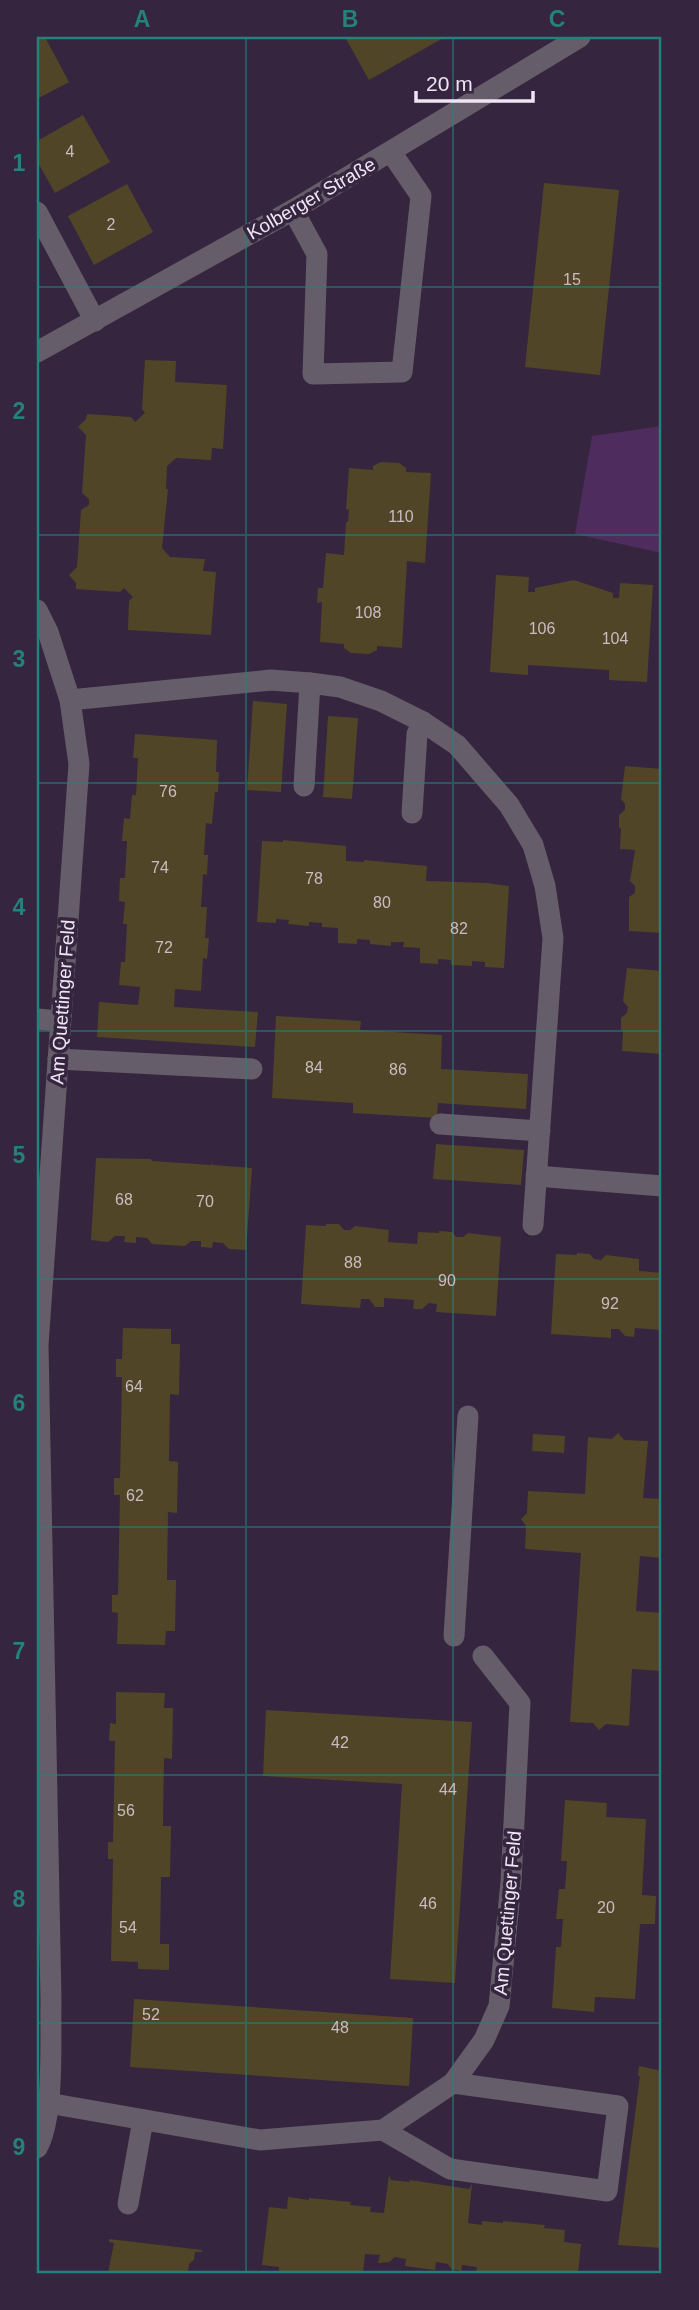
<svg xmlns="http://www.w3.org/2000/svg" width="699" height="2310" viewBox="0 0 699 2310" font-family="Arial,sans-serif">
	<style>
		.green { fill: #4e2c5e }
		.building { fill: #514527 }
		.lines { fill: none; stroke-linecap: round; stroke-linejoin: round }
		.lane { stroke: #655d69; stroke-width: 21 }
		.street { stroke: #655d69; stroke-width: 21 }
		.grid { fill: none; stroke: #25817b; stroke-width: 2; stroke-opacity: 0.55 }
		.labels { text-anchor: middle; stroke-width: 7; stroke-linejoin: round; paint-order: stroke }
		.number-label { font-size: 16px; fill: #c8bcc1 }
		.street-label { font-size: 19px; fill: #efe4f4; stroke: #36253e }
		.neatline { fill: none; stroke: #25817b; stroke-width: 2.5 }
		.grid-label { font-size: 23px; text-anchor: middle; font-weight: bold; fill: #25817b }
	</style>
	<rect width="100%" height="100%" fill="#36253e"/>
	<path class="green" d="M662,426V553L575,534L592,436Z"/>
	<g class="building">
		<path d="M37,37H50L46,39L69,82L37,99Z"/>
		<path d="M345,37H445L369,80Z"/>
		<path d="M83,115L110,162L55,193L37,161V141Z"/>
		<path d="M544,183L619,190L600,375L525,367Z"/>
		<path d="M127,184L153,232L94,265L68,216Z"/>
		<path d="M145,360L176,361L175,382L227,385L223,449L212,448L211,460L176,458L167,466L166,489H168L162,548L170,557L205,559L203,571L216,572L211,635L128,630L129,601L133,597L124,588L120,592L76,589V583L69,575L77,567L81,510L89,505V499L82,493L86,435L78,427L86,419L87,414L131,417L135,422L145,413L142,409Z"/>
		<path d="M381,462L399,463L406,468V472L431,473L425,563L407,561L402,648L377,646V650L369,654L351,653L344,648V644L320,642L322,602L317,603L318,588H323L326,553L344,555L346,522H348L349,510L346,509L349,468L373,470V466Z"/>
		<path d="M496,575L529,577L528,592H535V588L574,580L613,593V598H619L620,583L653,585L647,682L609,680V670L528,665V675L490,672Z"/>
		<path d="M253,701L287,704L281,792L247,790Z"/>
		<path d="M328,716L358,718L352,799L323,797Z"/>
		<path d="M135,734L217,740L216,772H219L218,792H215L212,824L206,823L204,855H208L207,875L203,874L201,907H207L205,938H209L207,959L203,958L201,991L175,989L174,1007L258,1012L255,1047L97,1037L99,1002L138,1005L140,987L119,985L121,962H125L127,924H123L125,902L119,901L120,878H125L127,841H122L124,818L130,819L132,795H136L138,758H133Z"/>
		<path d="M625,766L662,769V933L629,931V897L635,893V886L630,881L635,850L620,849L621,828H619V815L625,810V804L621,799Z"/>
		<path d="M283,840L346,846V861L364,862V860L427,866L426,881L487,883L509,886L504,968L485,967V962L472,961V966L451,965V960L438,959V964L420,963V948L403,947L404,942H391V946L370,944V940L357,939V944L338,943V928L322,927V923L309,922V926L288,924L289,920L276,919V923L257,922L262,841L283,842Z"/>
		<path d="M627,968L662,971V1054L622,1051L623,1030H621V1018L627,1013L628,1007L623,1001Z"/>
		<path d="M276,1016L361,1021L360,1030L442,1035L441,1069L528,1074L526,1109L438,1103L437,1118L353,1113V1103L272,1098Z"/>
		<path d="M436,1144L524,1150L521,1185L433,1179Z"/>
		<path d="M96,1158L151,1159L152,1161L211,1165L212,1163L213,1165L252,1168L246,1250L229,1249L223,1243L213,1242L212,1248L201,1247V1241H191L185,1246L152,1244L147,1238L136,1237V1243L124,1242L125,1236H115L108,1242L91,1240Z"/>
		<path d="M326,1224H339L344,1230H350L355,1226L389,1230L388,1242L417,1244L418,1232L439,1233V1231L452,1232L456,1237H463L468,1233L501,1237L496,1316L436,1312L437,1304L429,1303L422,1309H413L414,1300L384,1298V1307H375L369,1299H361L360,1308L301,1304L306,1225L326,1226Z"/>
		<path d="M577,1253L590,1254L594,1259L601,1260L606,1255L639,1259V1271L662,1273V1330L635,1328L634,1337L625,1336L619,1329H611V1338L551,1334L556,1254L577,1255Z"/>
		<path d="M123,1328L171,1329V1344H180L179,1395L170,1394L169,1461L178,1462L177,1513L168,1512L167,1580H176L175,1631H166L165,1645L117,1644L118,1613L112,1612V1595H118L120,1495H114V1478H120L122,1377H116V1359H122Z"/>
		<path d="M618,1433L624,1440L648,1441L643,1498L662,1499V1558L640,1556L636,1611L662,1613V1671L632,1669L629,1726L606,1724L599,1730L593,1723L570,1722L581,1553L525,1549L526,1526L521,1519L527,1513L528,1491L585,1494L588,1437L612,1439Z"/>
		<path d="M533,1434L565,1436L564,1453L532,1451Z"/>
		<path d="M116,1692L165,1693L164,1708H173L172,1759L164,1758L163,1826H171L170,1877H161L160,1944H169V1970L138,1969V1962L111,1961L113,1859H108V1842H113L115,1741H109L110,1723L116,1724Z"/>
		<path d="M266,1710L472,1722L455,1983L390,1979L402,1784L263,1776Z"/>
		<path d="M565,1800L607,1803L606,1817L646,1819L642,1895L656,1896L655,1924H640L635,1999L595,1997L594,2012L552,2008L556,1947H561L563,1919H556L559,1889H565L567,1861H561Z"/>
		<path d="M134,1999L413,2018L409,2086L130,2067Z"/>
		<path d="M639,2066L662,2071V2248L618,2245L640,2076H638Z"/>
		<path d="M389,2175L391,2180L409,2182L410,2180L469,2189L472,2184L468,2223L482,2225V2221L503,2223V2221L545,2225L544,2228L565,2230L564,2242L581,2244L578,2273H476L477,2267L462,2265L461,2273H459V2270H452L448,2264L436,2262L435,2270L405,2266L406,2259L395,2257L389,2262L378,2263L380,2255L365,2254L363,2273H279V2267L262,2265L269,2207L287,2209L288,2197L309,2200V2198L351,2202L350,2205L371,2207L370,2212L384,2213Z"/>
		<path d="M109,2239L202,2250V2252H195L194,2260L189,2264L188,2273H108L114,2243L109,2242Z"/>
	</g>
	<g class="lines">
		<g class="lane">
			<path d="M293,210L317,254L313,374L402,372L421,196L391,152"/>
			<path d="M304,786L310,683"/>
			<path d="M412,813L417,734L423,722"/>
			<path d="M37,1019L60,1021"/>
			<path d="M58,1059L252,1069"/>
			<path d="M440,1124L540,1131"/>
			<path d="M536,1176L662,1186"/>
			<path d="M454,1636L468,1416"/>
			<path d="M383,2130L450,2169L607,2191L618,2106L453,2083"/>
			<path d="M128,2204L143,2120"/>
		</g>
		<g class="street">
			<path d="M37,212L95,321"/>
			<path d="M37,352L293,210L580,37"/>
			<path d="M37,610L48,632L70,700L79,764L38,1345L51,2000C50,2039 55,2116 37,2148"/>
			<path d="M70,700L271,680L310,683L340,687L381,701L423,722L457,745L509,805L533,845L545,886L553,938L533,1225"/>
			<path d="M48,2103L260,2140L383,2130L453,2083L484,2040L499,2006L511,1882L520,1703L483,1656"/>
		</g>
	</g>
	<path class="grid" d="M246,37V2273M453,37V2273M37,287H662M37,535H662M37,783H662M37,1031H662M37,1279H662M37,1527H662M37,1775H662M37,2023H662"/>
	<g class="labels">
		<g class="number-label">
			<text x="70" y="157">4</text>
			<text x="111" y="230">2</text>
			<text x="572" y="285">15</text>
			<text x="401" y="522">110</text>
			<text x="368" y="618">108</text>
			<text x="542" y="634">106</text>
			<text x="615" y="644">104</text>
			<text x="168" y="797">76</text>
			<text x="160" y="873">74</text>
			<text x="314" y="884">78</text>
			<text x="382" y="908">80</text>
			<text x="459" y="934">82</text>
			<text x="164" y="953">72</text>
			<text x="314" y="1073">84</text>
			<text x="398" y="1075">86</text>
			<text x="124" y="1205">68</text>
			<text x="205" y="1207">70</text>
			<text x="353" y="1268">88</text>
			<text x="447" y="1286">90</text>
			<text x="610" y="1309">92</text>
			<text x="134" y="1392">64</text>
			<text x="135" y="1501">62</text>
			<text x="340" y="1748">42</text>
			<text x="448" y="1795">44</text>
			<text x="126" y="1816">56</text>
			<text x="428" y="1909">46</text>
			<text x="606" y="1913">20</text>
			<text x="128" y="1933">54</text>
			<text x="151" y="2020">52</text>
			<text x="340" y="2033">48</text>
		</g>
		<g class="street-label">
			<text transform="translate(311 198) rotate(-30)" y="7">Kolberger Straße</text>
			<text transform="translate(62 1002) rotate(-86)" y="7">Am Quettinger Feld</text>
			<text transform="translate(507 1913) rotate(-85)" y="7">Am Quettinger Feld</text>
		</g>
	</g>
	<rect width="699" height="2310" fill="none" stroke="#36253e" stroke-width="77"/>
	<path d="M416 91v10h117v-10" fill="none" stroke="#efe4f4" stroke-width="3.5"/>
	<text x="426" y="91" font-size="21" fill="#efe4f4" stroke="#36253e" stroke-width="5" paint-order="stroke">20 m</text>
	<rect x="38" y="38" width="622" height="2234" class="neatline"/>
	<g class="grid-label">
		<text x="142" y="27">A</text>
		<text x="350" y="27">B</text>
		<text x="557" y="27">C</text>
		<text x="19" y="171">1</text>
		<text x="19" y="419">2</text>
		<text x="19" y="667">3</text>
		<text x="19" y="915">4</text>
		<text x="19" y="1163">5</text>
		<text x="19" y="1411">6</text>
		<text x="19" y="1659">7</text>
		<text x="19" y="1907">8</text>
		<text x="19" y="2155">9</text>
	</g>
</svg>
